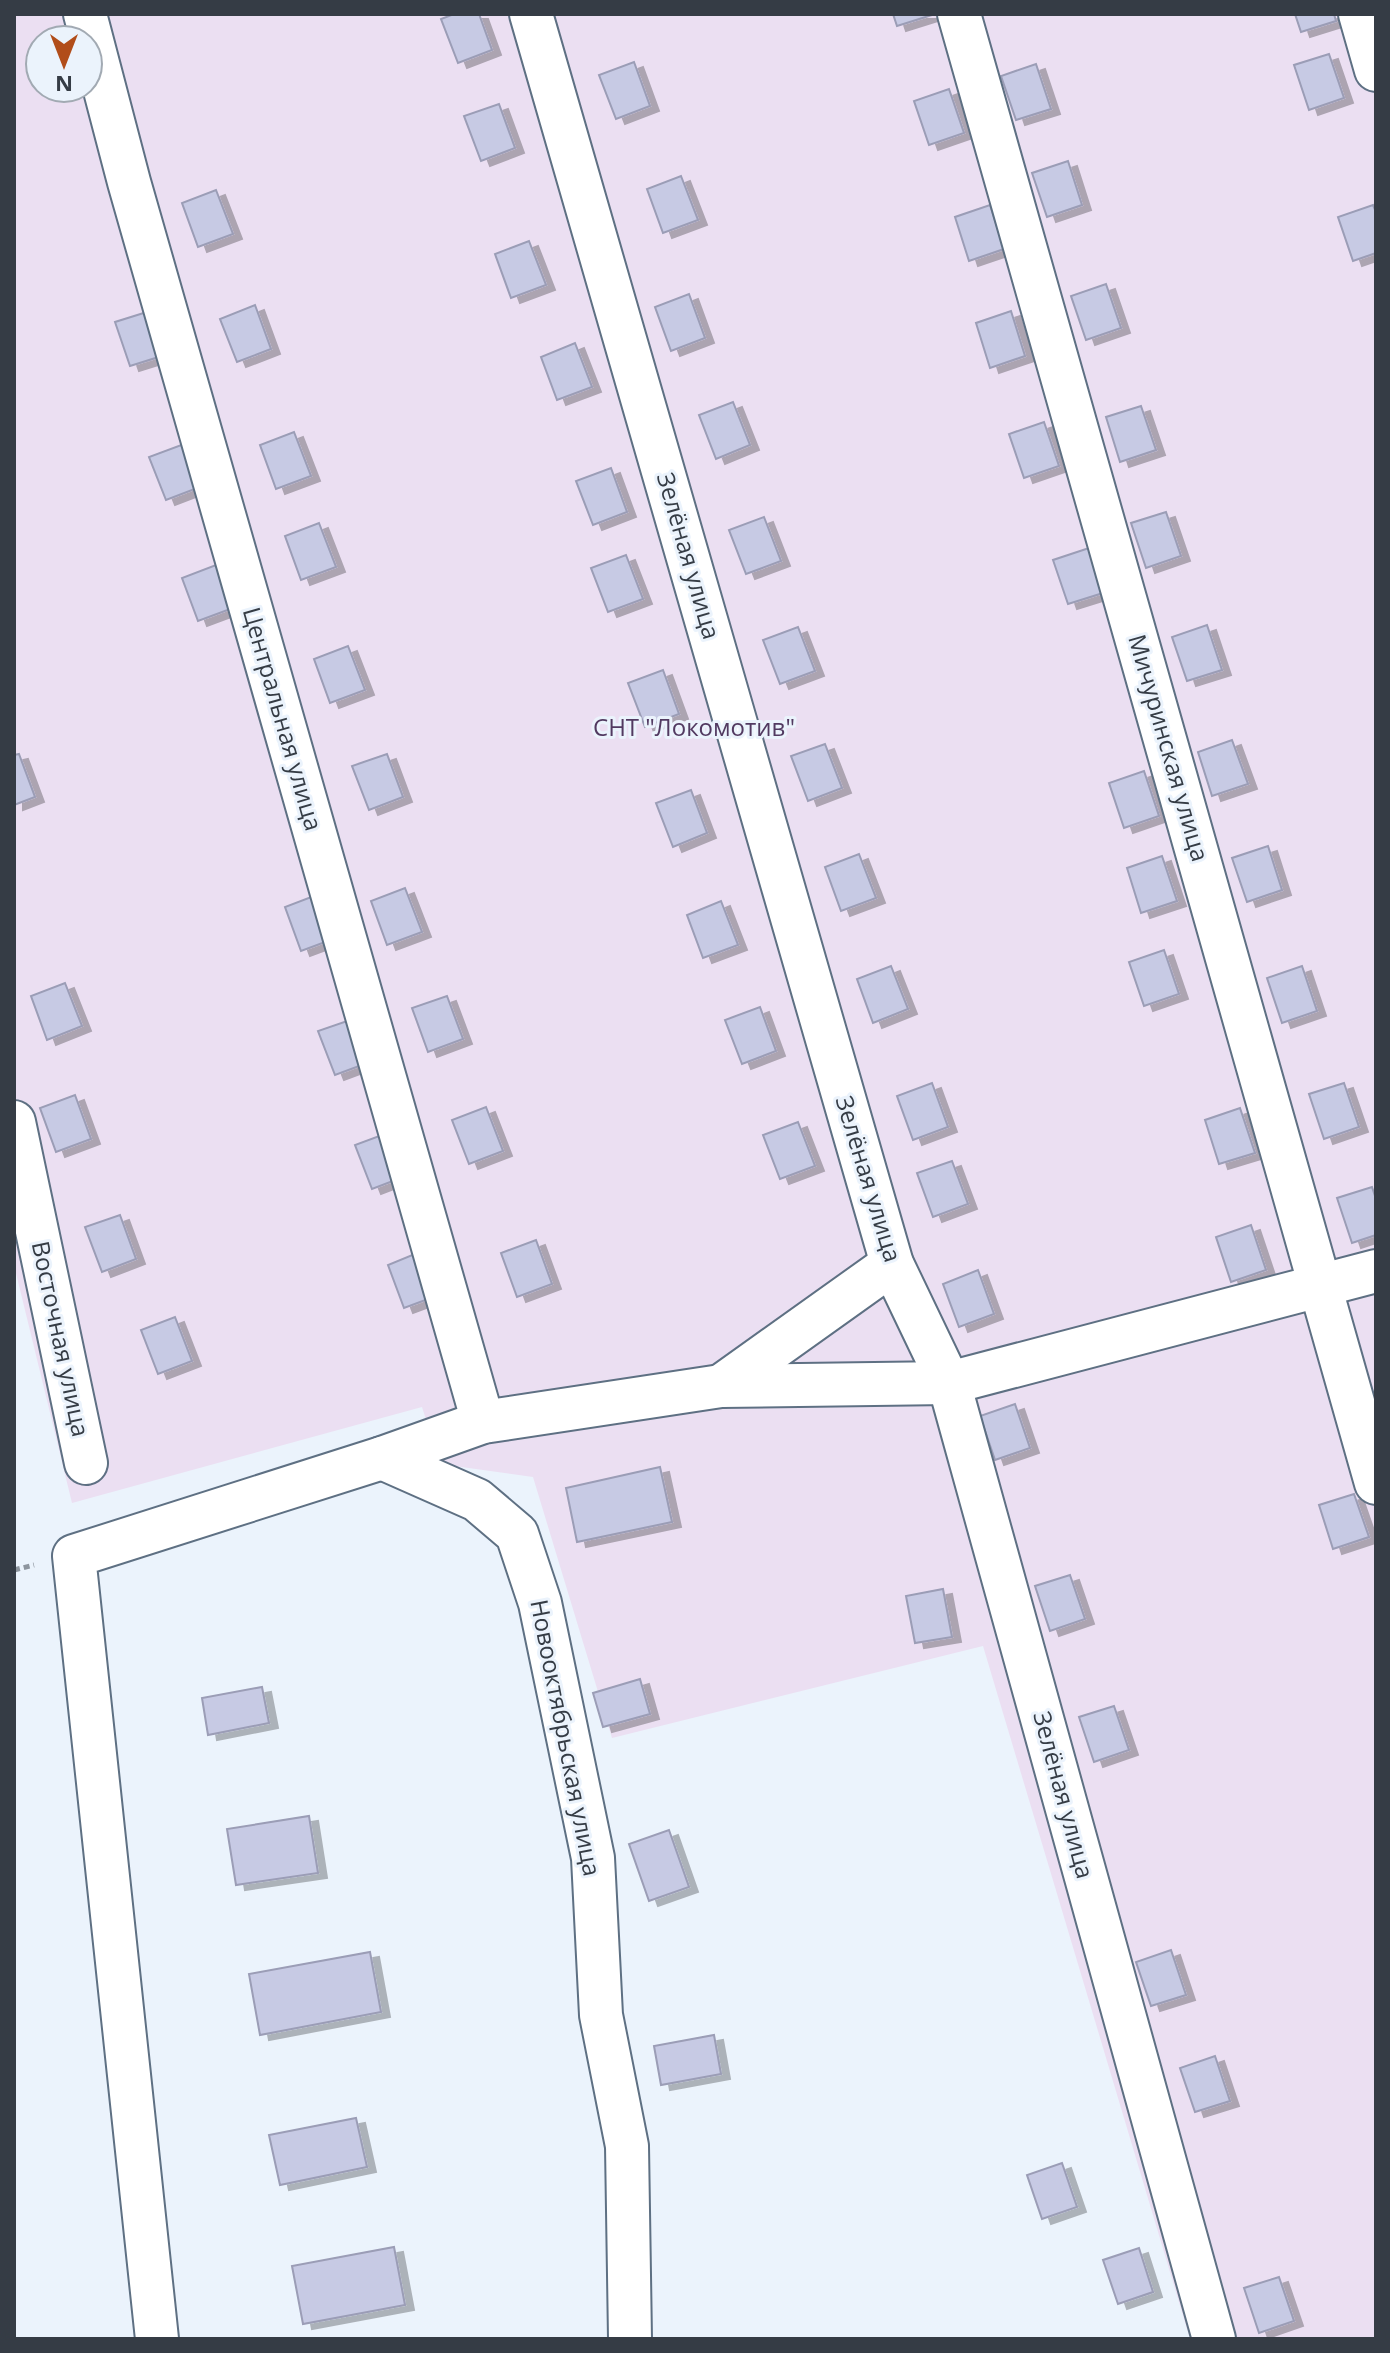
<svg xmlns="http://www.w3.org/2000/svg" width="1390" height="2353" viewBox="0 0 1390 2353" font-family="'Open Sans',sans-serif">
	<style>
		.green { fill: #ebdff2; fill-rule: evenodd }
		.building { fill: #c7cae4; stroke: #9b9db6; stroke-width: 2; filter: url(#shadow) }
		.lines { fill: none; stroke-linecap: round; stroke-linejoin: round }
		.minor-casing { stroke: #5e7083; stroke-width: 46 }
		.path { stroke: #8d959e; stroke-width: 5; stroke-dasharray: 6 4; stroke-linecap: butt }
		.minor { stroke: #fff; stroke-width: 42 }
		.labels { text-anchor: middle; stroke-width: 6; stroke-linejoin: round; paint-order: stroke }
		.street-label { font-size: 24px; fill: #353c45; stroke: #ebf3fc }
		.park-label { font-size: 24px; fill: #523a61; stroke: #ebf3fc }
	</style>
	<defs>
		<filter id="shadow"><feDropShadow dx="9" dy="5" stdDeviation="0" flood-color="#0004"/></filter>
	</defs>
	<rect width="100%" height="100%" fill="#ebf3fc"/>
	<path class="green" d="M14,14H1376V2339H1190L983,1646L612,1738L533,1477L440,1464L422,1407L72,1503L14,1265ZM40,40H88V88H40Z"/>
	<g class="building">
		<path d="M454,14H479L492,50L458,63L441,19Z"/>
		<path d="M893,14H932V15L897,26Z"/>
		<path d="M1295,14H1334L1336,21L1301,32Z"/>
		<path d="M1329,54L1344,98L1309,110L1294,65Z"/>
		<path d="M634,62L650,106L616,119L599,75Z"/>
		<path d="M1036,64L1051,109L1016,120L1001,76Z"/>
		<path d="M949,89L964,133L929,145L914,101Z"/>
		<path d="M499,104L515,148L481,161L464,116Z"/>
		<path d="M1068,161L1082,205L1047,217L1032,173Z"/>
		<path d="M681,176L698,220L663,233L647,189Z"/>
		<path d="M216,190L233,234L198,247L182,203Z"/>
		<path d="M990,205L1004,249L969,261L955,217Z"/>
		<path d="M1373,205L1376,212V253L1353,261L1338,217Z"/>
		<path d="M529,241L546,285L511,298L495,254Z"/>
		<path d="M1106,284L1121,328L1086,340L1071,296Z"/>
		<path d="M689,294L705,338L671,351L655,307Z"/>
		<path d="M255,305L271,349L237,362L220,319Z"/>
		<path d="M150,311L165,355L130,366L115,322Z"/>
		<path d="M1011,311L1025,356L990,368L976,323Z"/>
		<path d="M575,343L592,387L557,400L541,357Z"/>
		<path d="M733,402L750,445L716,459L699,415Z"/>
		<path d="M1141,406L1156,450L1120,462L1106,417Z"/>
		<path d="M1044,422L1059,466L1024,478L1009,434Z"/>
		<path d="M294,432L311,476L276,489L260,445Z"/>
		<path d="M184,444L200,487L166,500L149,457Z"/>
		<path d="M611,468L627,512L593,525L576,481Z"/>
		<path d="M1166,512L1181,556L1146,568L1131,523Z"/>
		<path d="M764,517L781,561L746,574L729,530Z"/>
		<path d="M319,523L336,567L301,580L285,536Z"/>
		<path d="M1089,548L1103,593L1068,604L1053,560Z"/>
		<path d="M626,555L643,599L608,612L591,568Z"/>
		<path d="M216,565L233,608L198,621L182,578Z"/>
		<path d="M1207,625L1222,670L1187,681L1172,637Z"/>
		<path d="M798,627L815,671L780,684L763,640Z"/>
		<path d="M348,646L365,690L330,703L314,659Z"/>
		<path d="M663,670L679,714L645,727L628,683Z"/>
		<path d="M1232,740L1248,784L1212,796L1198,752Z"/>
		<path d="M825,744L842,788L808,801L791,756Z"/>
		<path d="M19,754L35,797L14,805V755Z"/>
		<path d="M387,754L403,797L369,810L352,766Z"/>
		<path d="M1144,771L1159,816L1124,828L1109,783Z"/>
		<path d="M691,790L707,833L673,847L656,803Z"/>
		<path d="M1268,846L1282,890L1247,902L1232,858Z"/>
		<path d="M859,854L876,898L841,911L825,867Z"/>
		<path d="M1162,856L1177,901L1141,913L1127,868Z"/>
		<path d="M405,888L422,932L387,945L371,901Z"/>
		<path d="M319,894L336,938L301,951L285,907Z"/>
		<path d="M721,901L738,945L703,958L687,915Z"/>
		<path d="M1164,950L1179,994L1144,1006L1129,962Z"/>
		<path d="M891,966L908,1009L873,1023L857,979Z"/>
		<path d="M1302,966L1317,1011L1282,1023L1267,978Z"/>
		<path d="M65,983L82,1026L47,1040L31,996Z"/>
		<path d="M447,996L463,1039L428,1052L412,1008Z"/>
		<path d="M760,1007L776,1051L742,1064L725,1020Z"/>
		<path d="M353,1019L370,1062L335,1075L318,1031Z"/>
		<path d="M932,1083L948,1127L913,1140L897,1096Z"/>
		<path d="M1344,1083L1359,1127L1324,1139L1309,1094Z"/>
		<path d="M75,1095L91,1139L56,1152L40,1108Z"/>
		<path d="M486,1107L503,1151L469,1164L452,1120Z"/>
		<path d="M1240,1108L1255,1153L1219,1164L1205,1120Z"/>
		<path d="M798,1122L815,1166L780,1179L763,1135Z"/>
		<path d="M390,1132L406,1176L372,1189L355,1145Z"/>
		<path d="M952,1161L968,1204L933,1217L917,1173Z"/>
		<path d="M1372,1187L1376,1199V1235L1352,1243L1337,1198Z"/>
		<path d="M120,1215L136,1259L102,1272L85,1227Z"/>
		<path d="M1251,1225L1266,1270L1231,1282L1216,1237Z"/>
		<path d="M536,1240L552,1284L517,1297L501,1253Z"/>
		<path d="M422,1251L439,1295L404,1308L388,1265Z"/>
		<path d="M978,1270L994,1314L959,1327L943,1284Z"/>
		<path d="M175,1317L192,1361L158,1374L141,1330Z"/>
		<path d="M1015,1404L1030,1448L995,1460L980,1416Z"/>
		<path d="M660,1467L672,1522L577,1542L566,1488Z"/>
		<path d="M1354,1494L1369,1537L1333,1549L1319,1505Z"/>
		<path d="M1070,1575L1085,1619L1050,1631L1035,1586Z"/>
		<path d="M943,1589L952,1637L915,1643L906,1596Z"/>
		<path d="M640,1679L650,1714L603,1727L593,1693Z"/>
		<path d="M262,1687L269,1723L208,1735L202,1698Z"/>
		<path d="M1114,1706L1129,1750L1094,1762L1079,1717Z"/>
		<path d="M309,1816L318,1873L236,1885L227,1829Z"/>
		<path d="M669,1830L689,1887L649,1901L629,1844Z"/>
		<path d="M1171,1950L1186,1995L1151,2006L1136,1962Z"/>
		<path d="M370,1952L381,2012L260,2035L249,1974Z"/>
		<path d="M714,2035L721,2074L661,2085L654,2046Z"/>
		<path d="M1215,2056L1230,2101L1195,2112L1180,2068Z"/>
		<path d="M356,2118L367,2167L280,2185L269,2135Z"/>
		<path d="M1062,2163L1077,2207L1042,2219L1027,2175Z"/>
		<path d="M394,2247L405,2305L303,2324L292,2266Z"/>
		<path d="M1139,2248L1153,2292L1118,2304L1103,2260Z"/>
		<path d="M1279,2277L1294,2321L1259,2333L1244,2288Z"/>
	</g>
	<g class="lines">
		<defs>
			<g id="minor">
				<path d="M85,14L129,182L483,1422"/>
				<path d="M531,14L892,1264L949,1383L1214,2339"/>
				<path d="M959,14L1376,1483"/>
				<path d="M1360,14L1376,70"/>
				<path d="M14,1122L86,1463"/>
				<path d="M721,1386L892,1264"/>
				<path d="M382,1458L477,1500L517,1534L540,1603L593,1858L601,2015L627,2146L630,2339"/>
				<path d="M157,2339L74,1556L382,1458L483,1422L721,1386L949,1383L1376,1271"/>
			</g>
		</defs>
		<use href="#minor" class="minor-casing"/>
		<path class="path" d="M14,1570L34,1565"/>
		<use href="#minor" class="minor"/>
	</g>
	<g class="labels">
		<g class="street-label">
			<text transform="translate(688 556) rotate(74)" y="8">Зелёная улица</text>
			<text transform="translate(282 719) rotate(74)" y="8">Центральная улица</text>
			<text transform="translate(1168 748) rotate(74)" y="8">Мичуринская улица</text>
			<text transform="translate(868 1179) rotate(73)" y="8">Зелёная улица</text>
			<text transform="translate(60 1339) rotate(78)" y="8">Восточная улица</text>
			<text transform="translate(565 1738) rotate(79)" y="8">Новооктябрьская улица</text>
			<text transform="translate(1063 1795) rotate(75)" y="8">Зелёная улица</text>
		</g>
		<g class="park-label">
			<text x="694" y="736">СНТ "Локомотив"</text>
		</g>
	</g>
	<rect width="1390" height="2353" fill="none" stroke="#353c45" stroke-width="32"/>
	<g transform="translate(64 64) rotate(180)"><circle r="38" fill="#ebf3fc" stroke="#a2aab3" stroke-width="2"/>
	<path d="M0-6L14 30L0 20L-14 30Z" fill="#b14d1a"/>
	<text y="-12" font-size="22" font-weight="bold" text-anchor="middle" fill="#353c45">N</text>
	</g>
</svg>
